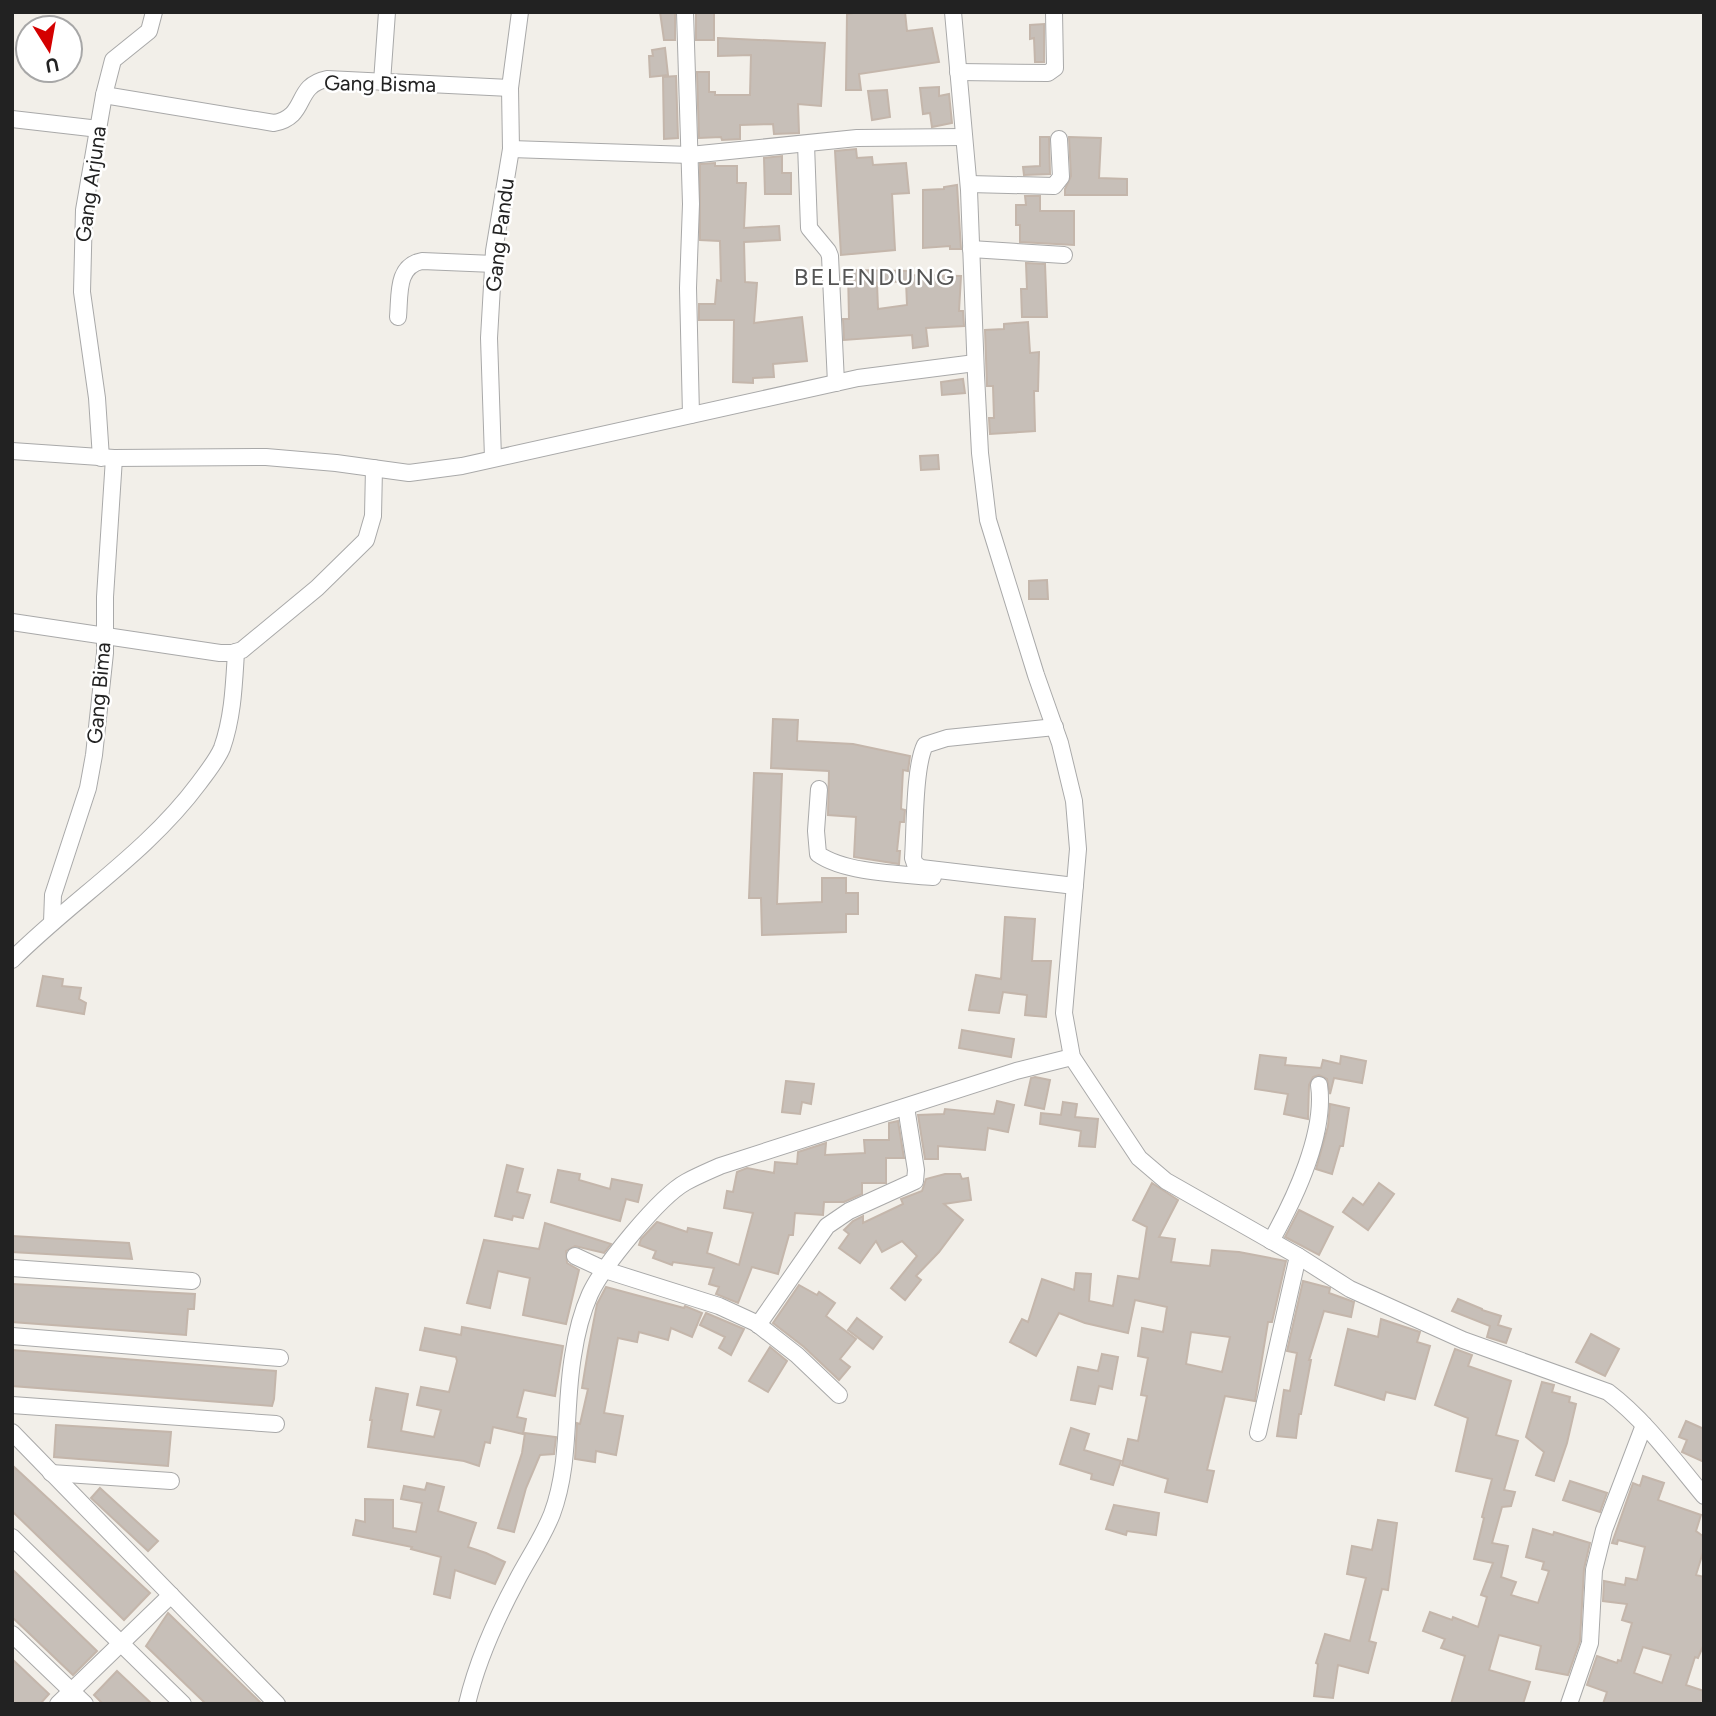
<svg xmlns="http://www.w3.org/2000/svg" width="1716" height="1716" viewBox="0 0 1716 1716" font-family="Figtree,sans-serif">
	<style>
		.building { fill: #c7bfb8; stroke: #c4b6ab; stroke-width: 2; fill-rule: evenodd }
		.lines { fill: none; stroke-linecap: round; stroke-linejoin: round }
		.minor-casing { stroke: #a9a9a9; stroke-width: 18 }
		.minor { stroke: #fff; stroke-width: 16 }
		.labels { text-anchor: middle; stroke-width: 5; stroke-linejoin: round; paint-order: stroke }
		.street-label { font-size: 21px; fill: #222; stroke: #fff }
		.quarter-label { font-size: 24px; letter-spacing: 2px; fill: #555; stroke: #fff }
	</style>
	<rect width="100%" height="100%" fill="#f2efe9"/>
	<g class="building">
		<path d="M660,12H675V40H664Z"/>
		<rect x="696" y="12" width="18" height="28"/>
		<path d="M860,12H905L907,31L932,28L939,62L859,74L861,90H846L847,14Z"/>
		<path d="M1044,24V62H1035L1034,38L1030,39V25Z"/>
		<path d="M718,38L825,43L821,106L798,104L799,133L774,134L773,124L740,125V139L722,140L721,137L699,138L697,72H709V92H715V95H750L751,55L718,56Z"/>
		<path d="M665,48L668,75L650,77L649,56H653L652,50Z"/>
		<path d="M676,76L678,138L664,139L663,77Z"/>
		<path d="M939,87V96L949,94L952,123L932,127L930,113L923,114L920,88Z"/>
		<path d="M887,90L890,117L872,120L868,91Z"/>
		<path d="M1040,137H1049L1050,174L1024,175L1023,167L1040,166Z"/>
		<path d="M1069,137L1101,138L1099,178L1127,179V195H1065V189L1071,176Z"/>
		<path d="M856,149L857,158L872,157L873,165L906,163L909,193L892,194L895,250L841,255L835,151Z"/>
		<path d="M782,156V173H791V194H765L764,158Z"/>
		<path d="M715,163V166H737V183H746L744,228L779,226L780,240L744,242L745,282L757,283L754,323L802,317L807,361L773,364L774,377L753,378V383L733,382L734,320H699V304H715L717,280L721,281L720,241L700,240V164Z"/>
		<path d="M957,185L961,249H950V246L923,248V190L944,189V187Z"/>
		<path d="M1025,196H1040V211H1074V245L1020,242V225H1016V205H1026Z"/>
		<path d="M1026,263L1045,264L1047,317H1022L1021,289H1027Z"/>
		<path d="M848,270L912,271V275L961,276L959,311H963L964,326L926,328L928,346L913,348L912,335L844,340L843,319H849ZM906,281L907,305L878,309L877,283Z"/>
		<path d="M1028,322L1030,353L1039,352L1038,391H1034L1035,431L990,434L989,418H994L993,386H987L985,330L1004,329V324Z"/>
		<path d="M963,379L965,393L942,395L941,382Z"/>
		<path d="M938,455L939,469L921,470L920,456Z"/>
		<path d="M1047,580L1048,599H1029V581Z"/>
		<path d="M773,719L798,720L797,741L853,744L910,756L908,771L903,770L901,809L905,810L904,822H900L897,851H900L899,864L854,857L856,817L828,815L829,771L771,768Z"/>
		<path d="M754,773L782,774L777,904L822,902V878H846V893H858V914H846V932L762,935L761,898H749Z"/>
		<path d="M1005,917L1035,919L1032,961H1051L1046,1017L1025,1015L1027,995L1003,992L999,1013L969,1010L976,975L1001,979Z"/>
		<path d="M43,976L63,979L62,986L81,988L79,999L86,1003L84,1014L37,1006Z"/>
		<path d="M962,1030L1014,1039L1011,1057L959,1048Z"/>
		<path d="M1260,1055L1286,1058L1285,1065L1321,1068L1323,1060L1340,1064L1341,1056L1366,1061L1362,1083L1334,1078L1330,1094L1327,1079L1319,1075L1313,1077L1309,1085L1308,1119L1284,1114L1288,1094L1255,1089Z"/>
		<path d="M1035,1077L1050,1080L1044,1109L1025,1105L1031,1078Z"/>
		<path d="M786,1081L814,1084L811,1104L802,1102L800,1114L782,1112Z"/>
		<path d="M997,1101L1014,1105L1008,1132L988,1128L985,1150L938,1146V1159H925L918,1115L944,1114L945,1109L994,1114Z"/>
		<path d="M1063,1102L1077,1104L1075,1117L1098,1119L1095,1147L1079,1146L1081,1131L1040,1124L1041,1113L1061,1115Z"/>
		<path d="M1330,1104L1349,1108L1343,1146H1340L1332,1174L1316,1169L1328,1126Z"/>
		<path d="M898,1121L904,1158H886V1183H862V1194L844,1202H824L823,1215L795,1213L793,1235H789L778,1274L752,1267L738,1303L716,1294L719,1287L709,1284L714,1268L673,1262L672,1265L653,1258L656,1251L639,1245L641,1239L657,1222L687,1232L688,1228L712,1233L707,1253L739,1265L753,1213L724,1208L727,1191L733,1192L737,1172L747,1168L774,1173L775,1162L797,1164L798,1152L826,1143L825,1155L865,1153L864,1140H889V1123Z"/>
		<path d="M507,1165L523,1169L517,1192L530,1195L523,1218L513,1216L512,1220L495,1216Z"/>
		<path d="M558,1170L580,1174L579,1180L610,1189L612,1179L642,1185L638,1202L626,1199L620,1221L551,1202Z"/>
		<path d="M945,1174H960L962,1179L968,1178L971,1200L944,1204L963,1220L939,1252L916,1276L921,1280L905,1300L891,1288L917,1256L902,1241L882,1252L876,1241L860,1263L839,1248L849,1234L844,1230L853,1221L863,1216V1223L903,1204L901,1199L922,1191L926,1179Z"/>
		<path d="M1152,1183L1178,1200L1159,1237L1175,1239L1171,1262L1210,1266L1212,1250L1239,1252L1286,1261L1272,1322H1268L1255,1401L1225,1396L1207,1470L1214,1471L1207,1502L1165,1492L1168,1479L1122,1465L1128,1439L1138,1441L1147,1396L1141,1395L1148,1358L1138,1356L1142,1328L1163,1332L1167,1307L1135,1300L1128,1333L1085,1323L1059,1313L1036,1356L1010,1342L1022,1319L1028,1322L1042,1279L1074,1290L1076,1273L1091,1274L1089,1301L1113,1306L1118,1276L1139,1279L1147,1227L1133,1220ZM1191,1332L1230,1337L1222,1372L1186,1364Z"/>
		<path d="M1379,1183L1394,1194L1368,1230L1343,1212L1353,1198L1363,1205Z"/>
		<path d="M1299,1210L1333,1227L1319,1255L1285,1237Z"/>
		<path d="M545,1223L611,1244L604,1253L575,1246L566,1251L567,1263L579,1270L566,1324L523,1315L530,1278L498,1271L490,1308L467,1303L484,1240L539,1249Z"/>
		<path d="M12,1236L129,1243L132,1259L12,1252Z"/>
		<path d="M1303,1281L1330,1288L1329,1293L1354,1302L1351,1317L1324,1311L1309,1360H1311L1301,1414H1299L1296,1438L1277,1436L1284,1390L1290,1391L1297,1353L1287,1351Z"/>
		<path d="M12,1284L195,1294L194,1309H188L186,1335L12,1322Z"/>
		<path d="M799,1285L817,1295L819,1292L835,1303L826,1316L856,1339L840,1359L850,1367L839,1380L804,1347L773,1323Z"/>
		<path d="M606,1287L684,1308L685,1306L702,1313L692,1337L671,1328L668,1340L639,1332L637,1342L618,1338L604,1413L623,1416L616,1455L596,1451L595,1462L575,1459L577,1423L580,1424L588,1389L582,1388L588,1351L597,1304Z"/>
		<path d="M1458,1299L1482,1309V1310L1501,1316L1498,1325L1511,1329L1506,1343L1487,1337L1490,1326L1452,1311Z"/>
		<path d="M706,1313L744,1329L731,1355L719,1348L725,1337L700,1325Z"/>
		<path d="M857,1318L882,1337L873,1349L848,1330Z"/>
		<path d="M1381,1319L1420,1332L1417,1342L1430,1346L1415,1399L1386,1392L1384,1400L1335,1385L1348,1329L1378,1337Z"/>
		<path d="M462,1327L563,1346L555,1396L524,1390L517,1417L526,1419L523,1434L493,1427L490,1443L485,1442L479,1466L464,1461L368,1447L372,1420H370L376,1388L408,1394L401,1431L434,1437L441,1410L417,1405L421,1387L449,1392L457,1361L456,1357L420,1350L425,1328L461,1335Z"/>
		<path d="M1591,1334L1619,1349L1605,1376L1576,1362Z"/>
		<path d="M770,1347L787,1361L768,1392L749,1381Z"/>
		<path d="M1455,1349L1472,1355L1468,1366L1511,1381L1496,1435L1518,1441L1504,1490L1515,1492L1511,1506L1502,1507L1492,1543L1508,1546L1501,1577L1516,1582L1511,1595L1538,1603L1549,1571L1542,1569L1544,1562L1526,1557L1533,1529L1553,1535L1554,1532L1590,1543L1584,1569L1580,1641L1568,1675L1536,1669L1541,1646L1499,1635L1489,1670L1530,1682L1523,1704H1451L1465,1656L1441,1648L1445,1639L1423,1631L1430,1612L1452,1620L1453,1617L1478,1627L1487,1597L1481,1595L1493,1563L1474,1559L1484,1518L1482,1517L1492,1479L1456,1471L1468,1418L1435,1405Z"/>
		<path d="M12,1350L276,1371L274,1399L272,1406L12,1386Z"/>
		<path d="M1102,1354L1118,1357L1112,1389L1099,1386L1095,1404L1071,1400L1078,1367L1098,1371Z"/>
		<path d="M1542,1382L1554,1385L1552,1392L1570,1397L1569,1402L1576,1404L1567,1443L1554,1481L1536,1475L1544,1452L1526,1437Z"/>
		<path d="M1686,1421L1704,1429V1462L1682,1452L1687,1440L1679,1437Z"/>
		<path d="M56,1425L171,1432L168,1466L54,1457Z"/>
		<path d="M1071,1428L1089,1434L1084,1450L1121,1461L1113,1485L1091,1479L1092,1474L1060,1464Z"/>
		<path d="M525,1433L556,1437L554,1454L540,1455L526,1488L514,1532L498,1528L522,1453Z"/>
		<path d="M12,1465L150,1593L124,1620L12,1511Z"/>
		<path d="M1643,1476L1664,1483L1658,1500L1701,1515L1696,1531L1704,1537V1549L1696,1575L1704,1577V1644L1698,1658L1695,1657L1686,1685L1704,1691V1704H1603L1607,1692L1587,1685L1597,1656L1617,1663L1618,1660L1621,1661L1632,1623L1622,1620L1627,1604L1603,1601L1604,1581L1625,1585L1626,1578L1637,1580L1645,1547L1618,1540L1617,1544L1612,1543L1633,1483L1640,1486ZM1643,1647L1671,1655L1662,1683L1634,1673Z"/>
		<path d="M1570,1481L1607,1493L1600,1512L1563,1500Z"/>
		<path d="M427,1483L444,1487L438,1511L476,1523L468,1547L486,1553L505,1562L495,1584L455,1570L450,1598L434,1594L441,1557L411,1549L412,1547L353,1535L356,1520L365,1522V1499L393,1500V1528L416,1532L422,1503L401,1499L404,1486L425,1490Z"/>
		<path d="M100,1488L158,1541L148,1551L91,1498Z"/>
		<path d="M1114,1505L1159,1513L1156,1535L1127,1531L1126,1535L1106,1529Z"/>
		<path d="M1378,1520L1397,1523L1388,1590L1382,1589L1369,1641L1376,1643L1368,1673L1338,1665L1333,1698L1314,1696L1318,1664L1316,1663L1325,1634L1350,1641L1366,1578L1347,1574L1352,1546L1372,1550Z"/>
		<path d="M12,1569L97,1651L73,1675L12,1617Z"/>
		<path d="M168,1613L262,1704H206L146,1646Z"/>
		<path d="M12,1659L49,1694L40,1704H12Z"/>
		<path d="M117,1671L152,1704H103L94,1695Z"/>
	</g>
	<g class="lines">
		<defs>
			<g id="minor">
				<path d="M685,12L691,204L688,288L691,415"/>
				<path d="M953,12L969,190L976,375L980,453L988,520L1036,675L1060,743L1074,801L1078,849L1064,1013L1072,1057L1139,1158L1166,1181L1298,1256L1350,1289L1463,1340L1608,1392C1645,1420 1674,1460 1704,1496"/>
				<path d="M958,72L1048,73L1055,68L1054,12"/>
				<path d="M382,82L387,12"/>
				<path d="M104,95L274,123C309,116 293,86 327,79L510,88"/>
				<path d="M12,119L99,129"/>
				<path d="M806,144L809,228L828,251L830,256L836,383"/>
				<path d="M511,149L690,155L857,138L964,137"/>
				<path d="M969,184L1054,186L1061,177L1059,139"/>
				<path d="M971,249L1064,255"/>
				<path d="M398,317C400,295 396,266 422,261L494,264"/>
				<path d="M12,451L114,458L266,457L336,463L409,473L462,466L858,378L975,363"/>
				<path d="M101,458L97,398L82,292L84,210L104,95L113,60L149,31L154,12"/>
				<path d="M493,458L489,338L494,251L511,149L510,88L520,12"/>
				<path d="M12,622L220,653H232L242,650L317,588L366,540L373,516L374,468"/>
				<path d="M1055,727L947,738L925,745C914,767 915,831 913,858L915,864L921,868L1075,886"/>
				<path d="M819,789L816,831L818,854C845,873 900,874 933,877"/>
				<path d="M52,922L53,895L88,788L94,755L105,653V597L114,458"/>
				<path d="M12,960C73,899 147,853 199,783C207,772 217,760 222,748C233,717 234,684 236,652"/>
				<path d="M1271,1241C1294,1200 1326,1133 1319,1085"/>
				<path d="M575,1256L605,1270L719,1306L756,1323L797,1355L839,1395"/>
				<path d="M12,1268L192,1281"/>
				<path d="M758,1325L827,1226L849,1211L915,1181L916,1170L906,1107"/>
				<path d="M12,1336L280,1358"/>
				<path d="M12,1405L276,1424"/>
				<path d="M12,1432L277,1704"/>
				<path d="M1258,1433L1298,1256"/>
				<path d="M51,1473L171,1481"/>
				<path d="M12,1537L183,1704"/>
				<path d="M12,1634L85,1704"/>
				<path d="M58,1704L171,1595"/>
				<path d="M467,1704C477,1661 496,1619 517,1580C528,1559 543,1537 552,1514C571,1463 564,1409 573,1356C576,1336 581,1314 590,1294C603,1266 659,1197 686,1182C697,1176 709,1171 720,1166L1016,1071L1072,1057"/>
				<path d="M1569,1704L1590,1643L1594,1570L1604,1530L1644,1425"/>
			</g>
		</defs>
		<use href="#minor" class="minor-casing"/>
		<use href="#minor" class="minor"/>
	</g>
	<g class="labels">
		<g class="street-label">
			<text transform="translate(380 84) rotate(1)" y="7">Gang Bisma</text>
			<text transform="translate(91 184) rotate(-82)" y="7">Gang Arjuna</text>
			<text transform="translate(500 235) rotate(-83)" y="7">Gang Pandu</text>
			<text transform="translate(99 693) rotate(-85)" y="7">Gang Bima</text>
		</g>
		<g class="quarter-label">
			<text x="875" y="285">BELENDUNG</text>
		</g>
	</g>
	<rect width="1716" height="1716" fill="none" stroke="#222222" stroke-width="28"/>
	<g transform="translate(49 49) rotate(169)"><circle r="33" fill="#ffffff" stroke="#a7a7a7" stroke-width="2"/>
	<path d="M0-5L12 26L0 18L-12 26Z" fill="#d40000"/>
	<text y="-10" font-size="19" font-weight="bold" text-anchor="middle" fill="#222222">U</text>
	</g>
</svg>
